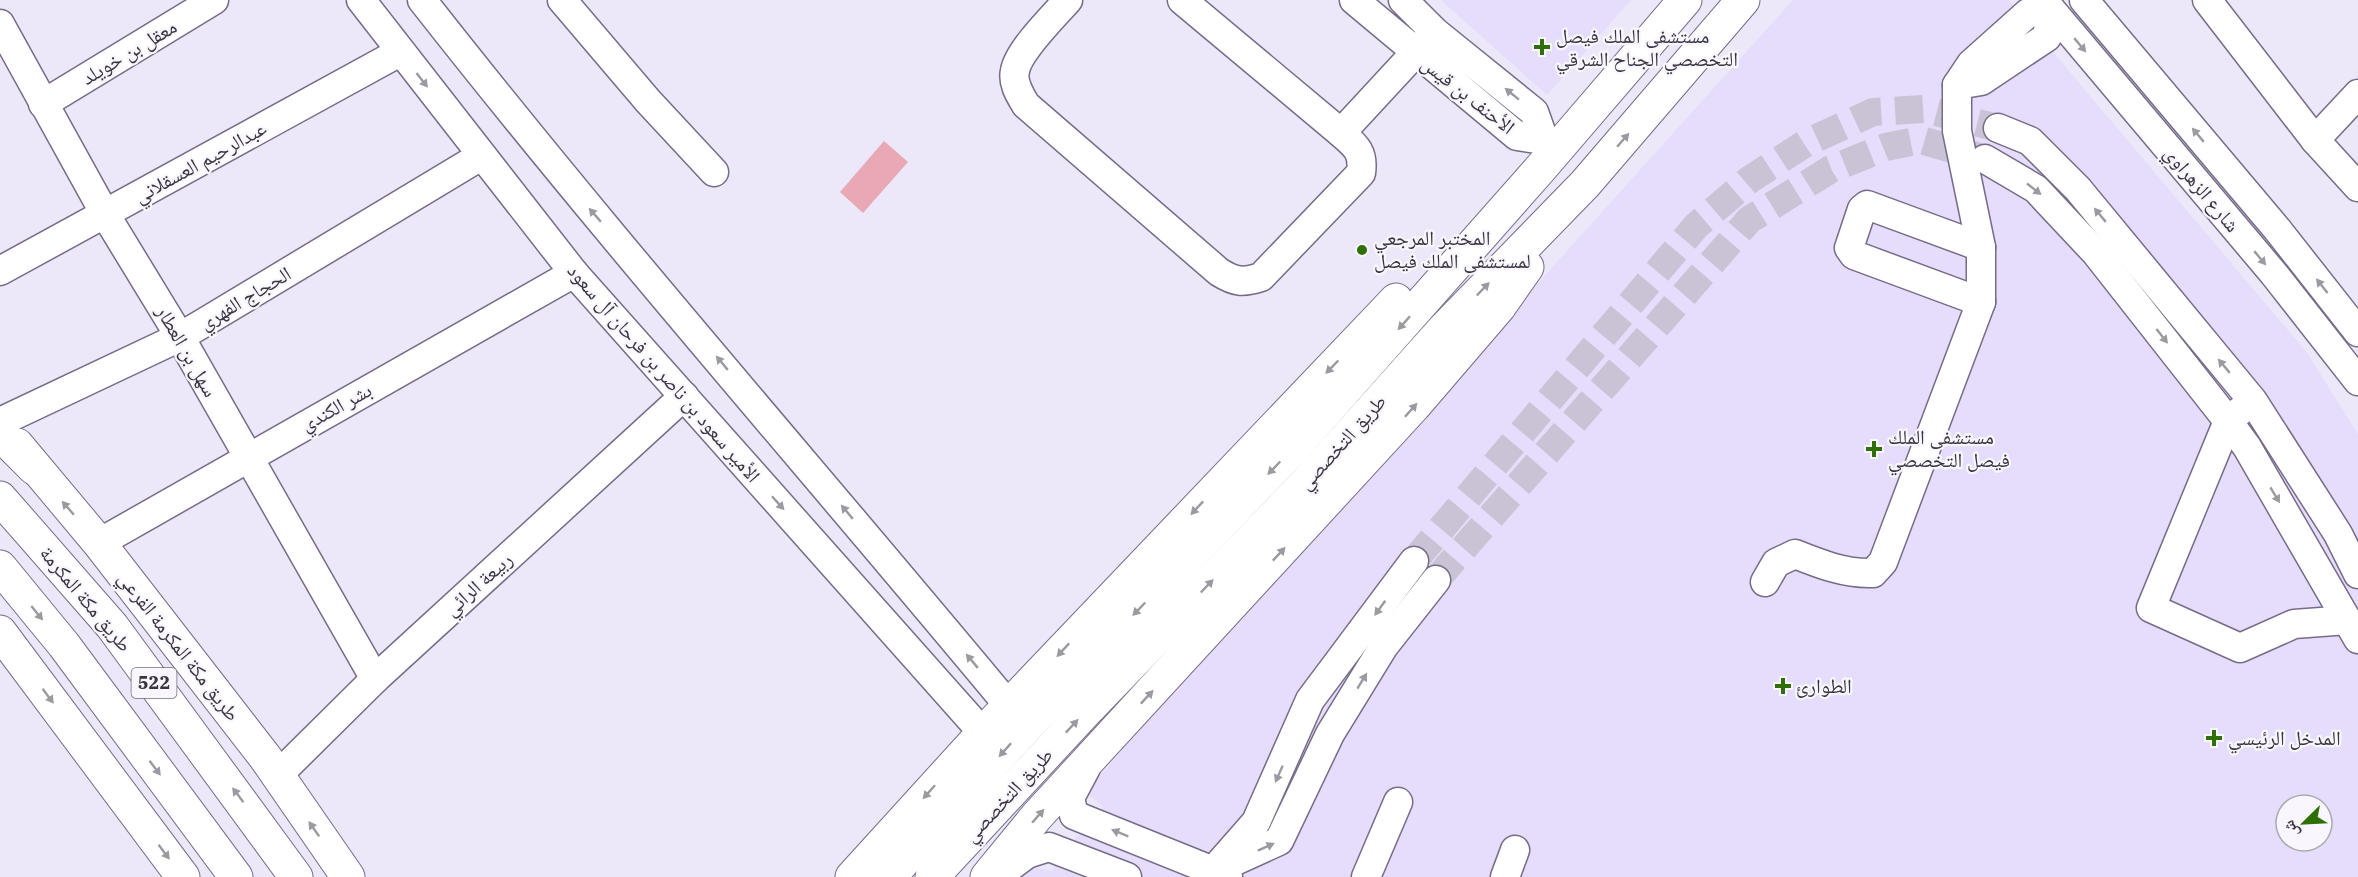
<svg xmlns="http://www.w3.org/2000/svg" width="2358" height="877" viewBox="0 0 2358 877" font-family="'IBM Plex Serif','Noto Naskh Arabic',serif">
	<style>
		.built { fill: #e6dcfb; fill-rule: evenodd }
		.garden { fill: #e8a9b5 }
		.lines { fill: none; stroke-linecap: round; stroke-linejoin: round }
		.minor-tunnel { stroke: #c9c3d5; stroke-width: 28; stroke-dasharray: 28 14; stroke-linecap: butt }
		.minor-casing { stroke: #766c88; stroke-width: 31 }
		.major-casing { stroke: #766c88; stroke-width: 35 }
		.highway-casing { stroke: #766c88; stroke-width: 35 }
		.minor { stroke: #fff; stroke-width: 28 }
		.major { stroke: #fff; stroke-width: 33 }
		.highway { stroke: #fff; stroke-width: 33 }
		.oneway { fill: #9c9aa0 }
		.poi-dot { fill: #2e6f07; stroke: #f9f7fd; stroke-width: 2 }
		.labels { text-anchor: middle; stroke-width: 4.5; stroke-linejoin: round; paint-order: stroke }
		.shield { fill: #f9f7fd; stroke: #726e79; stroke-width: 1.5 }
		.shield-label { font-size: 18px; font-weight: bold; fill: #383440 }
		.poi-label { font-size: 20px; fill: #383440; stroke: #f9f7fd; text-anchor: start }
		.street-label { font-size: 20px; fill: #383440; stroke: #f9f7fd }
	</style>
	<rect width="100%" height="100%" fill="#ede7fa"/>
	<g class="built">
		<path d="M1441,0H1631L1547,95Z"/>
		<path d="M1793,0H2009L2308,354L2358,434V877H1010L1030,867L1052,871L1059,857L1103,807L1086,792L1231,624ZM2286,805H2322V841H2286Z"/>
	</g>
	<path class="garden" d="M884,141L908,162L863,213L840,192Z"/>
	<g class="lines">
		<g class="minor-tunnel">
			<path d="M1414,561L1696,226L1749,180L1806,143L1873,112L1924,109L1998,128"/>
			<path d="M1436,580L1749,220L1831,169L1886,147L1921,140L1983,158"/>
		</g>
		<defs>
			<g id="minor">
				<path d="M361,0L574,273L983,733"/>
				<path d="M422,0C611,241 814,471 1009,706"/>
				<path d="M562,0L648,101L714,172"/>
				<path d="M1068,0C1054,16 1018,51 1015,71C1012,83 1020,95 1026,105L1219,272C1235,282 1243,283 1261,277L1361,173C1364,152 1356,146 1341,133"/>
				<path d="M1182,0L1341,133L1427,40"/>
				<path d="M1354,0L1517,136L1544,140L1534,112L1435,32L1403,0"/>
				<path d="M2043,0L2274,274L2358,381"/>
				<path d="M2084,0L2277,229L2358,332"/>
				<path d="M2207,0L2315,140L2358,187"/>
				<path d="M2051,10L2047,37L1981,81L1957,85L1971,64L2028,13Z"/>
				<path d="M0,24L105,214L180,337L375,679"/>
				<path d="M43,104L214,0"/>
				<path d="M1998,128L2030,141L2078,189L2253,401L2338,534L2358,574"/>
				<path d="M2315,140L2358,94"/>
				<path d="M1985,159L2036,189L2096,253L2228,421L2247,447L2358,639"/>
				<path d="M0,271L400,52"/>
				<path d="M1981,302L1854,255L1849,248L1862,209L1867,205L1981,247"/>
				<path d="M2240,411L2228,421L2151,608L2240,648L2294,624L2348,620"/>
				<path d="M0,422L180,337L481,156"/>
				<path d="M99,543L574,273"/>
				<path d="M1765,582L1776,563L1795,554C1820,564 1845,574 1873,573L1883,562L1981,302V247L1957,131V85"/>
				<path d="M1086,768L1070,798L1074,815L1228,877"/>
				<path d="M277,776L375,679L684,396"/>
				<path d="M1220,863L1256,822L1310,700L1414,561"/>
				<path d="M1213,871L1279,841L1330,734L1384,646L1436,580"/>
				<path d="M996,877L1027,854L1049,847L1127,877"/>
				<path d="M1366,877L1398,802"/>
				<path d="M1505,877L1515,850"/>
			</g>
			<g id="major">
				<path d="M17,445L99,543L265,757L348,877"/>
				<path d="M0,632L183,877"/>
				<path d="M852,877L983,733L1396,300"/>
				<path d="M889,877L1028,725L1290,452L1540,169L1685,0"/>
				<path d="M932,877L1085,712L1305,484L1443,330L1585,184L1743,0"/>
				<path d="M987,877L1037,816L1414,406L1499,307L1527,267"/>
			</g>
			<g id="highway">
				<path d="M0,434L34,468"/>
				<path d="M0,498L112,626L296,877"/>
				<path d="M0,567L64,645L236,877"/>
			</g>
		</defs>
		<use href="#minor" class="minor-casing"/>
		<use href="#major" class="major-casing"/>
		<use href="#highway" class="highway-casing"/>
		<use href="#minor" class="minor"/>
		<use href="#major" class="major"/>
		<use href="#highway" class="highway"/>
	</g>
	<defs><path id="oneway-solid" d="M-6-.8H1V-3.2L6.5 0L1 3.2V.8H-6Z" transform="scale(1.5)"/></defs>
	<g class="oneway">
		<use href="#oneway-solid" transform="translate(2080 45) rotate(50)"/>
		<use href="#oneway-solid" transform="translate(422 80) rotate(52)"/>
		<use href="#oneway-solid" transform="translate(1512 94) rotate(-141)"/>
		<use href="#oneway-solid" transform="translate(2198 135) rotate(-130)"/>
		<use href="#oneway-solid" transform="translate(1623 140) rotate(-49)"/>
		<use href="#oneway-solid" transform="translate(2034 189) rotate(38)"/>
		<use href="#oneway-solid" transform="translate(595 215) rotate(-131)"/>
		<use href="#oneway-solid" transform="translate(2100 215) rotate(-130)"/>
		<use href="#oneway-solid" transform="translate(2260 258) rotate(50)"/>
		<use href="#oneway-solid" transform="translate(2322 286) rotate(-128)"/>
		<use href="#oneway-solid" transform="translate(1483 289) rotate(-46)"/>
		<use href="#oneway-solid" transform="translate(1404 323) rotate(132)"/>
		<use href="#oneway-solid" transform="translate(2162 336) rotate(52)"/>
		<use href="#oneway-solid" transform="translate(722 363) rotate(-130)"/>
		<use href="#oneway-solid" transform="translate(2224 366) rotate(-130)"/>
		<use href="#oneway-solid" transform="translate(1332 367) rotate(134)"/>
		<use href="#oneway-solid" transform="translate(1411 410) rotate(-48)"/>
		<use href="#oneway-solid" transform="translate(1274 468) rotate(134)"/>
		<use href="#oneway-solid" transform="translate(2275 495) rotate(59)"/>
		<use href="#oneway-solid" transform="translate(778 503) rotate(48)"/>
		<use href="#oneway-solid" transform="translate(68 508) rotate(-131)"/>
		<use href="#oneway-solid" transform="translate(1197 508) rotate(133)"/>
		<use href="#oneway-solid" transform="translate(847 512) rotate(-130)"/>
		<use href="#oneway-solid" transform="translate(1279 554) rotate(-47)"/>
		<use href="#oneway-solid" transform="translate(1207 586) rotate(-46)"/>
		<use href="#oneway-solid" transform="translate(1380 608) rotate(126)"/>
		<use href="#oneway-solid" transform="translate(1139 609) rotate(134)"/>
		<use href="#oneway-solid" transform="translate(37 613) rotate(51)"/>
		<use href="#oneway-solid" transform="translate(1063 650) rotate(133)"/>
		<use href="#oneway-solid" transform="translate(972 661) rotate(-130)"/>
		<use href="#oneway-solid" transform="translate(1362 681) rotate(-59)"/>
		<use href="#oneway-solid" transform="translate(48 696) rotate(53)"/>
		<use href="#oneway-solid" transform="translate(1147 697) rotate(-47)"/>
		<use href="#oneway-solid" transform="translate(1072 726) rotate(-47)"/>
		<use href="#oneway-solid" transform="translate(1005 750) rotate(132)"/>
		<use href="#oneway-solid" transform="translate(155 768) rotate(53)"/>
		<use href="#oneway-solid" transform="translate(1279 774) rotate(114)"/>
		<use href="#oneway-solid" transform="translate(929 792) rotate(132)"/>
		<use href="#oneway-solid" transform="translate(238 795) rotate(-127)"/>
		<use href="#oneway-solid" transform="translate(1038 816) rotate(-49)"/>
		<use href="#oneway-solid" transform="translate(314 829) rotate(-125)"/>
		<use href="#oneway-solid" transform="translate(1120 833) rotate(-158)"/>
		<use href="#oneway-solid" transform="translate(1266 847) rotate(-24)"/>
		<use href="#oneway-solid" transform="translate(164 852) rotate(53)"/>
	</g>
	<g class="poi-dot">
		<path d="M1539 38h6v6h6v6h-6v6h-6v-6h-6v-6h6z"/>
		<circle cx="1362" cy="250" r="6"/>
		<path d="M1871 440h6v6h6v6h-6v6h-6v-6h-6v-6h6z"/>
		<path d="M1780 677h6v6h6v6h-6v6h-6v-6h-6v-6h6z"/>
		<path d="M2211 729h6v6h6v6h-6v6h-6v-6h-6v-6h6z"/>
	</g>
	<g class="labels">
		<rect class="shield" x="131.5" y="668" width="45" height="30" rx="4.5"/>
		<g class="shield-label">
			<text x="154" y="689">522</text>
		</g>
		<g class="poi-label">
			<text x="1556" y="43">مستشفى الملك فيصل<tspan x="1556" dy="23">التخصصي الجناح الشرقي</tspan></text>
			<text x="1374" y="245">المختبر المرجعي<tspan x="1374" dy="23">لمستشفى الملك فيصل</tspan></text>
			<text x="1888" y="444">مستشفى الملك<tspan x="1888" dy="23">فيصل التخصصي</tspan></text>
			<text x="1796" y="693">الطوارئ</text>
			<text x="2228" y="745">المدخل الرئيسي</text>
		</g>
		<g class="street-label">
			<text transform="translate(129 52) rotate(-31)" y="7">معقل بن خويلد</text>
			<text transform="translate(1468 95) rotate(38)" y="7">الأحنف بن قيس</text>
			<text transform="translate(200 162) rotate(-29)" y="7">عبدالرحيم العسقلاني</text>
			<text transform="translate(2202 189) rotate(50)" y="7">شارع الزهراوي</text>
			<text transform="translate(245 298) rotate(-31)" y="7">الحجاج الفهري</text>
			<text transform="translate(187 351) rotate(60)" y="7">سهل بن العطار</text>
			<text transform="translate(664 373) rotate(49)" y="7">الأمير سعود بن ناصر بن فرحان آل سعود</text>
			<text transform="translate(336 407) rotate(-29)" y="7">بشر الكندي</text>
			<text transform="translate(1342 442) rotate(-48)" y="7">طريق التخصصي</text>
			<text transform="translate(478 584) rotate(-42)" y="7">ربيعة الرائي</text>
			<text transform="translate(86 599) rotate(50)" y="7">طريق مكة المكرمة</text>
			<text transform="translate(179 646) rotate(52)" y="7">طريق مكة المكرمة الفرعي</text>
			<text transform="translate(1008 795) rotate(-47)" y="7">طريق التخصصي</text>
		</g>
	</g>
	<g transform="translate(2304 823) rotate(246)"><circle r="28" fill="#f9f7fd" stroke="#aca9b1" stroke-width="1.5"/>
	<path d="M0-4.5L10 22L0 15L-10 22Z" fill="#2e6f07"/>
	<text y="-9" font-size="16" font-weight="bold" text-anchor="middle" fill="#383440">ش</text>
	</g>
</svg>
